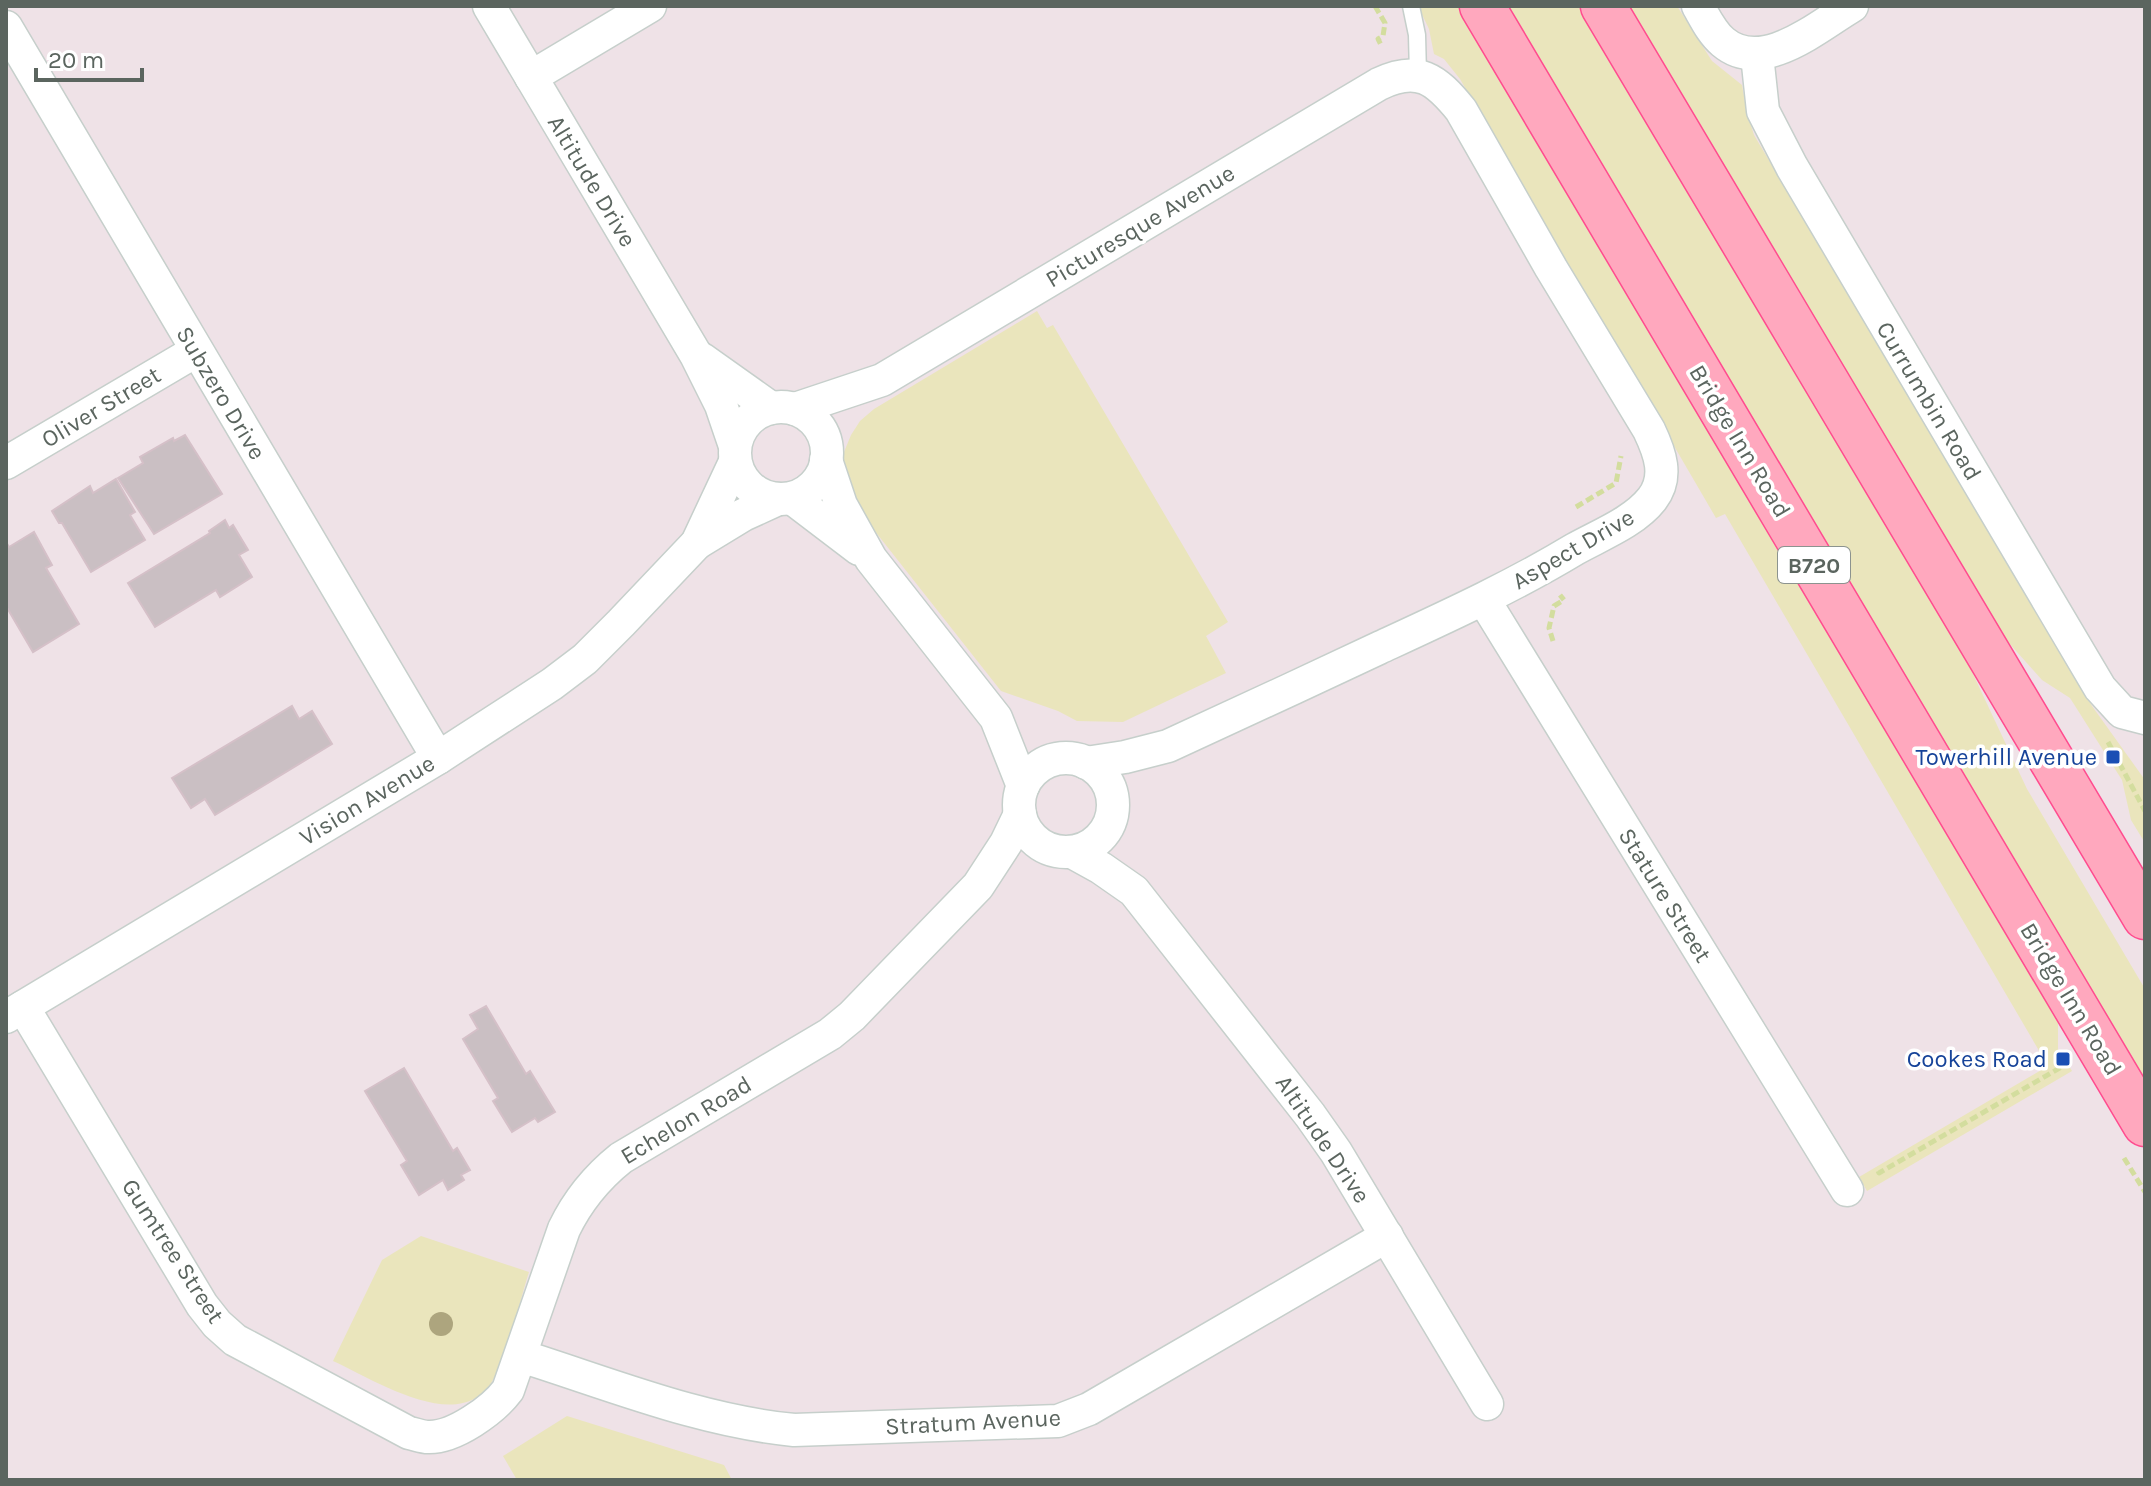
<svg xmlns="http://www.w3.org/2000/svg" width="2151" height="1486" viewBox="0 0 2151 1486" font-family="Karla,sans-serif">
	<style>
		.green { fill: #eae5bc }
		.building { fill: #cabfc3; stroke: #d5c0c8; stroke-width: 2 }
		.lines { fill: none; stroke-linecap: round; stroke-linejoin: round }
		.lane-casing { stroke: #c6cfcb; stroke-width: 19 }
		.street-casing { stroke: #c6cfcb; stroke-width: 35 }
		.primary-casing { stroke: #ff4c8f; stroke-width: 47 }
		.path { stroke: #d3dd9e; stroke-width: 5; stroke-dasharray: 8 4; stroke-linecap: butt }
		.lane { stroke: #fff; stroke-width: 16 }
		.street { stroke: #fff; stroke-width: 32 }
		.primary { stroke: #ffa8be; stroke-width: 44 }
		.tree { fill: #ada57e }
		.transit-dot { fill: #1a4fb4; stroke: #fff; stroke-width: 3 }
		.labels { text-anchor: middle; stroke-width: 7; stroke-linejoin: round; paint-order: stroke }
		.shield { fill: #fff; stroke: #8c938f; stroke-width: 2 }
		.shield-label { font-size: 22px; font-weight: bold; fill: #5b655f }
		.street-label { font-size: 24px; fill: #5b655f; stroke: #fff }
		.transit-label { font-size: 24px; fill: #164399; stroke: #fff; text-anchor: end }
	</style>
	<rect width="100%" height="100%" fill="#efe2e7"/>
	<g class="green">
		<path d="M1418,6H1461L2058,1011V1049L2072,1071L1867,1191L1859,1177L2048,1066L1725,514L1716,518L1460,79L1444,59L1434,54L1429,29Z"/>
		<path d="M1504,6H1583L1950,625L2027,789L2145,989V1087Z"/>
		<path d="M1626,6H1677L1712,61L1742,85L1747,113L1754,135L2092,706L2145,780V843L2131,820L2122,780L2070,698L2042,680L1991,623Z"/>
		<path d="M1037,311L1047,328L1053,325L1228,622L1206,636L1226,673L1123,722L1077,721L1058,711L1001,691L859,511L843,469L844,452L851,435L860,421L874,409Z"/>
		<path d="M421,1236L529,1272C518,1306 511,1346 494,1378C463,1438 375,1380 333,1361L382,1260Z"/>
		<path d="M567,1416L724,1465L732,1480H517L503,1456Z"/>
	</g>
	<g class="building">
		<path d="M185,435L222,494L154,534L118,478L143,463L140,457L173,438L174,441Z"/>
		<path d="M116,479L135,512L130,515L145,540L91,572L62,523H59L52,511L90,486L93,493Z"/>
		<path d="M225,520L229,528L233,525L248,550L239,555L252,577L220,597L216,590L155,627L128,583L210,533L209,531Z"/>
		<path d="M34,532L52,565L46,568L79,624L33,652L6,606V542L9,547Z"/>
		<path d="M292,706L299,719L312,711L332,744L215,815L205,799L191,808L172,778Z"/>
		<path d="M486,1006L526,1074L530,1071L555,1112L538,1122L535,1118L512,1132L493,1101L498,1098L463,1039L478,1029L470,1015Z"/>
		<path d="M404,1068L453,1151L457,1148L470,1170L461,1175L464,1180L448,1190L443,1180L419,1195L401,1165L407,1161L365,1091Z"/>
	</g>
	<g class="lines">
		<defs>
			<path id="lane" d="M1411,6L1417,35L1418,75"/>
			<g id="street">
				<path d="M489,6L696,355L721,405L735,446"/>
				<path d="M1698,6C1705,18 1712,33 1723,42C1762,75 1817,27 1852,6"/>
				<path d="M6,27L438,758"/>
				<path d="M1757,55L1763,111L1792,167L2100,688L2122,712L2145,718"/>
				<path d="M531,77L650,6"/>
				<path d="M702,359L771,408"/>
				<circle cx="781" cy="453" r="46"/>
				<path d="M795,409L882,380L1379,84C1418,65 1436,79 1461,110L1551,268L1649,430C1660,453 1669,477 1652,499C1634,522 1600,535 1575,549C1512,587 1446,617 1379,648C1309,681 1238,714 1168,746L1125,757L1086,763"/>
				<path d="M826,460L841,505L871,559L996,718L1023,786"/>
				<path d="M6,463L196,351"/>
				<path d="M792,498L859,549"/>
				<path d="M697,543L743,515L778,499"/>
				<path d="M1484,600L1847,1190"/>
				<circle cx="1066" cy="805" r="47"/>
				<path d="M1072,852L1101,868L1134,891L1310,1115L1336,1152L1487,1404"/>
				<path d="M23,1007L202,1305L217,1324L235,1340L409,1433C415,1434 422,1437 428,1437C454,1438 493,1410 508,1390L564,1229C578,1200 596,1178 621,1158L830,1034L852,1016L978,886L1006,843L1020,814"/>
				<path d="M6,1017L438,758L552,684L585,659L621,623L697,543L735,462"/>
				<path d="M521,1356C610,1384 700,1421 794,1430L1058,1421L1089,1409L1387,1236"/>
			</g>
			<g id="primary">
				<path d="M1482,6L2145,1124"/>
				<path d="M1603,6L2145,917"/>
			</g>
		</defs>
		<use href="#lane" class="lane-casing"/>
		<use href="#street" class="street-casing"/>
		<use href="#primary" class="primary-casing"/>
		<g class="path">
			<path d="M1375,6L1385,23L1383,36L1378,39L1382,47"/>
			<path d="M1576,507L1616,483L1621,456"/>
			<path d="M1553,641L1549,628L1554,606L1564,600L1560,595"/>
			<path d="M2108,742L2145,811"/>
			<path d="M2124,1158L2145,1192"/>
			<path d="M1878,1171L1879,1173L2063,1066"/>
		</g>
		<use href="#lane" class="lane"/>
		<use href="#street" class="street"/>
		<use href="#primary" class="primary"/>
	</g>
	<circle class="tree" cx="441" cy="1324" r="12"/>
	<g class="transit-dot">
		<rect x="2105" y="749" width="16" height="16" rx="4"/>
		<rect x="2055" y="1051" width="16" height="16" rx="4"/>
	</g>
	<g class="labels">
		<rect class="shield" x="1778" y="547" width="72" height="36" rx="6"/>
		<g class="shield-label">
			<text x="1814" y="573">B720</text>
		</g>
		<g class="street-label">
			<text transform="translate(592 181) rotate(59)" y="8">Altitude Drive</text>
			<text transform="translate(1140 226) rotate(-31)" y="8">Picturesque Avenue</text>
			<text transform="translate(221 393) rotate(59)" y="8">Subzero Drive</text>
			<text transform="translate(1929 401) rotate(59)" y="8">Currumbin Road</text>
			<text transform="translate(101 407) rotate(-31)" y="8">Oliver Street</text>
			<text transform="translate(1740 441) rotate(59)" y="8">Bridge Inn Road</text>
			<text transform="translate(1573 549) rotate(-30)" y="8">Aspect Drive</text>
			<text transform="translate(367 800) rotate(-31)" y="8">Vision Avenue</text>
			<text transform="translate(1665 895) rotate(58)" y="8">Stature Street</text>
			<text transform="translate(2071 999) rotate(59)" y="8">Bridge Inn Road</text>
			<text transform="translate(686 1120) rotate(-31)" y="8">Echelon Road</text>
			<text transform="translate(1323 1139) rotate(56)" y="8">Altitude Drive</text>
			<text transform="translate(173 1251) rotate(57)" y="8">Gumtree Street</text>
			<text transform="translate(973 1422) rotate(-3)" y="8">Stratum Avenue</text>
		</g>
		<g class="transit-label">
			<text x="2097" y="765">Towerhill Avenue</text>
			<text x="2047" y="1067">Cookes Road</text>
		</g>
	</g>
	<rect width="2151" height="1486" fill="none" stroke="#5b655f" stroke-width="16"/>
	<path d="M36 68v12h106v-12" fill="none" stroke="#5b655f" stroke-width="4"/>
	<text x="48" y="68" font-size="24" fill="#5b655f" stroke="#ffffff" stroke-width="6" paint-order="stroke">20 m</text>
</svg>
